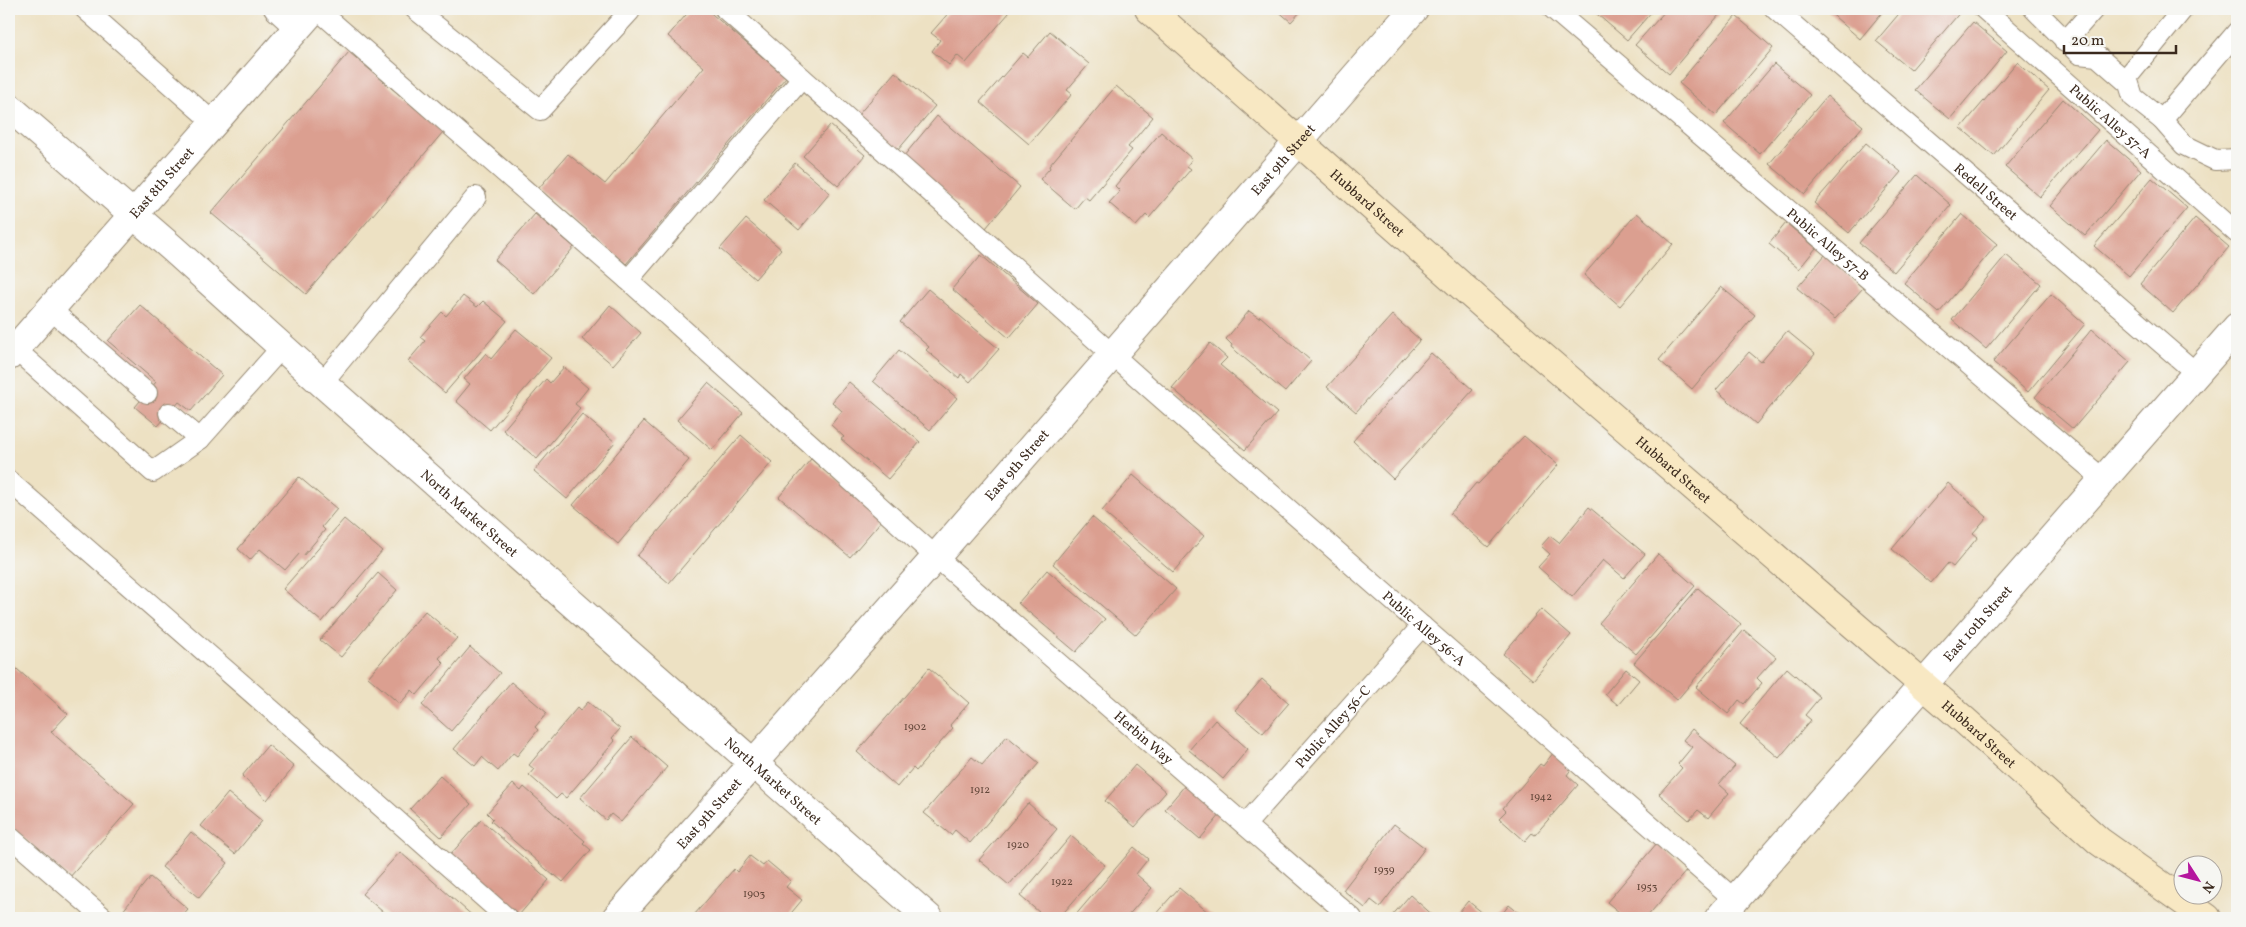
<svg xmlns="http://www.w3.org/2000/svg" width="2246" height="927" viewBox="0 0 2246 927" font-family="Vollkorn,serif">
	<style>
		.building { fill: #db9f90 }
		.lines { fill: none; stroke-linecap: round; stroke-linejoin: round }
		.service-casing { stroke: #948670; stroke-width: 22 }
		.minor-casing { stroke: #948670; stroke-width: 30 }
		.tertiary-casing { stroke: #948670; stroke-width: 30 }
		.secondary-casing { stroke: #948670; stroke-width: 30 }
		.service { stroke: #fff; stroke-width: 20 }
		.minor { stroke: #fff; stroke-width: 28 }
		.tertiary { stroke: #fff; stroke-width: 28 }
		.secondary { stroke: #f8e8c3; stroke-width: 28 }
		.labels { text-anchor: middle; stroke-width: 4; stroke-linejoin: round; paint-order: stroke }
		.number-label { font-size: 11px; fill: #63473a }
		.street-label { font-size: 14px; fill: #3b2a1e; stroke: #f6f6f2 }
	</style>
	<rect width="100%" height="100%" fill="#f6f6f2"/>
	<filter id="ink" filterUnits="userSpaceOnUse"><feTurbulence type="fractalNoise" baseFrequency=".02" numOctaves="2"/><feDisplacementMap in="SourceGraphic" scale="10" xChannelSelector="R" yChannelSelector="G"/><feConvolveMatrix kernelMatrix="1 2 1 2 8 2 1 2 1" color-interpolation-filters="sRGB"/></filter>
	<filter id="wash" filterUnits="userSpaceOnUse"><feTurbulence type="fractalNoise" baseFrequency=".0096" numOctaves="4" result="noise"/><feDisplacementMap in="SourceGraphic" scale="20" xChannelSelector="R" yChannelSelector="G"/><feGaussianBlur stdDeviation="1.12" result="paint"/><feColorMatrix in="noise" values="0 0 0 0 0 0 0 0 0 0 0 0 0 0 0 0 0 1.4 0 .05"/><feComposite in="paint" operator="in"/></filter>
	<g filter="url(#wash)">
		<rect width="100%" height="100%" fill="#ede1c3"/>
		<g id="blocks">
			<g class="building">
				<path d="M691,9H706L786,77L626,264L538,189L568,154L605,184L704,67L668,36Z"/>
				<path d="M952,9H1004L1009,13L966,63L957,55L949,65L932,51L940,40L931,33Z"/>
				<path d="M1276,9H1303L1291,22Z"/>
				<path d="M1591,9H1654L1627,40Z"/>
				<path d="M1667,9H1712L1719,15L1669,74L1635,45Z"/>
				<path d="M1826,9H1885L1860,39Z"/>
				<path d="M1903,9L1962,10L1911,70L1876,41Z"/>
				<path d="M1736,16L1773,48L1716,115L1679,83Z"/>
				<path d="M1973,22L2007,51L1950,119L1915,90Z"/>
				<path d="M1050,31L1089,64L1067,90L1072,94L1029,144L980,102L1023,53L1028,57Z"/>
				<path d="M349,52L443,132L306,294L211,213Z"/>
				<path d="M2017,62L2049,90L1994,156L1961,128Z"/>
				<path d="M1774,64L1810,95L1760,154L1724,123Z"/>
				<path d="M895,72L935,106L898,150L858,115Z"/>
				<path d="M1116,86L1153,117L1128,147L1132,150L1089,200L1085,197L1075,209L1040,179L1050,168L1049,166Z"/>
				<path d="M1827,96L1863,126L1805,194L1769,164Z"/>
				<path d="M2063,99L2098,130L2040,197L2005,167Z"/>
				<path d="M937,116L1020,187L986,228L903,157Z"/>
				<path d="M830,125L865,155L838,186L803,156Z"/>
				<path d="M1161,132L1192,159L1187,166L1191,169L1149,218L1146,215L1136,226L1109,203L1120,191L1115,186Z"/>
				<path d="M2106,140L2141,170L2085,236L2050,206Z"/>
				<path d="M1866,143L1901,172L1849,233L1814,203Z"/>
				<path d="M795,163L830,193L799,230L764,200Z"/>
				<path d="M1917,175L1951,205L1894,272L1859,243Z"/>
				<path d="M2152,178L2187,208L2129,276L2094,246Z"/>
				<path d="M1637,213L1673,244L1620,306L1584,275Z"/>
				<path d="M535,214L574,247L534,294L495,260Z"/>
				<path d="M1962,214L1997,244L1939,313L1904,283Z"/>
				<path d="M2195,218L2229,247L2173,313L2140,284Z"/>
				<path d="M746,219L781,249L755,279L720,249Z"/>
				<path d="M1786,223L1816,248L1799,269L1769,244Z"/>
				<path d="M981,255L1038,304L1009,338L952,289Z"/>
				<path d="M1825,255L1863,288L1835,319L1797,288Z"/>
				<path d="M2006,255L2041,284L1986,349L1952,320Z"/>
				<path d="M1721,287L1755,315L1692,389L1659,360Z"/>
				<path d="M928,289L999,349L970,382L961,374L959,378L926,350L929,347L900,322Z"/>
				<path d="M2051,294L2085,324L2028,392L1993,362Z"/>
				<path d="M463,296L477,307L483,301L507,321L445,393L408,361L425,341L420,337L442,312L446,316Z"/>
				<path d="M140,305L222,375L191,411L179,402L158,426L135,407L156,382L108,341Z"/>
				<path d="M610,305L641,333L613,365L582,339Z"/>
				<path d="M1249,311L1259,318L1260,316L1311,361L1285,392L1231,347L1232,345L1226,339Z"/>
				<path d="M1392,315L1420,340L1356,412L1327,387Z"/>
				<path d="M516,329L551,358L490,430L456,401L470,384L464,379L486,353L491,359Z"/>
				<path d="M2092,329L2130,362L2073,429L2035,397Z"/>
				<path d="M1787,331L1815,354L1756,424L1716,390L1749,352L1761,362Z"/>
				<path d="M1210,343L1227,358L1220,365L1277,413L1245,450L1172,388Z"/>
				<path d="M899,350L957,398L930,430L873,381Z"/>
				<path d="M1431,353L1473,390L1393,479L1353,441Z"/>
				<path d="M564,367L588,388L575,404L580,408L537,459L503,430L546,379L550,383Z"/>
				<path d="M849,382L920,442L888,479L841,439L844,437L831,425L842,411L832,402Z"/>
				<path d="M708,383L743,413L712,450L677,420Z"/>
				<path d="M582,414L615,442L567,499L534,471Z"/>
				<path d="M644,421L689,460L618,544L573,505Z"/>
				<path d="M741,435L772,462L669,583L637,556Z"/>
				<path d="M1524,436L1558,465L1488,547L1450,514L1476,483L1478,484Z"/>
				<path d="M811,459L882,520L850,557L779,497Z"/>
				<path d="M1133,475L1204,536L1173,572L1102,511Z"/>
				<path d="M299,477L337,509L322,527L325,530L303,556L300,553L285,570L260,549L250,560L238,549Z"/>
				<path d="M1948,483L1987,517L1973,533L1978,537L1953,567L1948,563L1931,583L1892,549Z"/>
				<path d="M1589,507L1645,554L1624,578L1603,560L1572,597L1538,567L1550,554L1541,546L1550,536L1559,543Z"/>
				<path d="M1092,517L1176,589L1136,635L1053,564Z"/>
				<path d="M344,519L382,551L322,622L283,589Z"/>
				<path d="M1658,554L1695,586L1636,654L1599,623Z"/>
				<path d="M1047,570L1105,619L1076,652L1018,603Z"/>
				<path d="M378,573L397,590L341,657L320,640Z"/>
				<path d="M1698,588L1741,624L1677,700L1634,663Z"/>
				<path d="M1541,609L1571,635L1533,680L1503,654Z"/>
				<path d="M425,611L457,638L439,658L444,663L417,695L412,690L400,704L368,677Z"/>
				<path d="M1744,630L1776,657L1757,678L1762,683L1744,704L1739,700L1728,714L1696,687Z"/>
				<path d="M470,647L500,673L451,731L422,705Z"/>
				<path d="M9,662L68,714L51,732L134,804L69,878L9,825Z"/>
				<path d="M929,668L969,703L950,725L953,728L916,771L913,768L897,787L857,752Z"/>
				<path d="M1787,668L1820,697L1805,715L1811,720L1779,758L1740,724Z"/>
				<path d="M1626,669L1639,680L1618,705L1605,694Z"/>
				<path d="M1262,679L1289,703L1263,733L1235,710Z"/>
				<path d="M511,682L547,713L535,727L538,730L517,756L513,753L498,771L482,757L475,766L454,749Z"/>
				<path d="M588,702L620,729L612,738L615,741L566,798L561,794L556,799L529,775L534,769L529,765L577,708L580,711Z"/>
				<path d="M1215,720L1248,749L1223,779L1189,750Z"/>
				<path d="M1692,729L1735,766L1719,784L1729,793L1708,818L1698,810L1689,820L1659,794L1682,768L1678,764L1692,747L1683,740Z"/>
				<path d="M1007,736L1039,763L970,843L955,830L951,835L924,813L972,757L982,765Z"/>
				<path d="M632,737L667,767L621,822L611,814L606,820L580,798Z"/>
				<path d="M268,745L294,767L267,800L242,776Z"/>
				<path d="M1554,752L1572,768L1567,775L1578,785L1535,835L1532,833L1525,841L1499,818L1506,811L1503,808L1540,764L1543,766Z"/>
				<path d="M1135,765L1166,792L1135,827L1105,801Z"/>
				<path d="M440,776L471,804L441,837L410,809Z"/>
				<path d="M513,784L521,791L524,787L585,841L583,843L591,850L563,882L555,875L554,876L491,821L493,819L487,813Z"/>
				<path d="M1186,784L1221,814L1200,839L1165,809Z"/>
				<path d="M228,793L262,821L235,854L201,826Z"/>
				<path d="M1028,803L1057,829L1009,885L979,860Z"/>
				<path d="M481,820L549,880L519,915L450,855Z"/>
				<path d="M1394,824L1425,848L1380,907L1371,900L1365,908L1343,890Z"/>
				<path d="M191,832L228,863L199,898L162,867Z"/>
				<path d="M1071,836L1105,865L1059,918H1046L1020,896Z"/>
				<path d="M1657,843L1687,870L1646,918H1626L1607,902Z"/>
				<path d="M1134,847L1148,859L1136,874L1152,888L1126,918H1073Z"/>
				<path d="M400,852L475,918H390L362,894Z"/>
				<path d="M750,856L763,866L767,861L791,881L786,887L802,900L787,918H698L694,915L734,869L737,872Z"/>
				<path d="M150,877L188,909L180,918H130L122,912Z"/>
				<path d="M1179,888L1215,918H1152Z"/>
				<path d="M1410,895L1436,918H1390Z"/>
				<path d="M1468,901L1489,918H1454Z"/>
				<path d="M1509,905L1525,918H1499Z"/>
			</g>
		</g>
	</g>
	<g filter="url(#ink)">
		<use href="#blocks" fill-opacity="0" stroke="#948670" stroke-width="1"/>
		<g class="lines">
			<defs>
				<g id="service">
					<path d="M85,9L214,123"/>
					<path d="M274,9L296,29"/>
					<path id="s1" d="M317,9L628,280L936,557L1352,918"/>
					<path d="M415,9L540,110L630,11L628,9"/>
					<path id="s2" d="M725,9L1151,389L1735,900"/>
					<path id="s3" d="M1553,9L2104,480"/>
					<path id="s4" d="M1775,9L2196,373"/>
					<path id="s5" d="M1984,9L2237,233"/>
					<path d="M2034,9L2079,54L2097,56L2129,84L2133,97L2162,120L2184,145L2215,160L2237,159"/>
					<path d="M2065,42L2094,9"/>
					<path d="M2125,80L2183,9"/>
					<path d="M2162,120L2237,32"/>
					<path d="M628,280L802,78"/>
					<path d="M50,309L147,393"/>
					<path d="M15,349L153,472L200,439L282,347"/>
					<path d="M322,383L476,197"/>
					<path d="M169,413L200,439"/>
					<path d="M9,481L290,726L507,918"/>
					<path id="s6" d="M1245,825L1422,626"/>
					<path d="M9,836L104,918"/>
				</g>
				<g id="minor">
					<path id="s7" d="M9,107L172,248L322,383L929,918"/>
					<path id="s8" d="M616,918L936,557L1414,9"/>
					<path id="s9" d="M1719,918L2237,327"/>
				</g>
				<g id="tertiary">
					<path id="s10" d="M9,356L314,9"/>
				</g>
				<g id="secondary">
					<path id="s11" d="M1149,9L1491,312L1964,720L2099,841L2207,918"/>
				</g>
			</defs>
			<use href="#service" class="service-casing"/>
			<use href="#minor" class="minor-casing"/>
			<use href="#tertiary" class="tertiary-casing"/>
			<use href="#secondary" class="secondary-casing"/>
			<use href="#service" class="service"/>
			<use href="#minor" class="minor"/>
			<use href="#tertiary" class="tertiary"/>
			<use href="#secondary" class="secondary"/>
		</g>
	</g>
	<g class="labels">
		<g class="number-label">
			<text x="915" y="730">1902</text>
			<text x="980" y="793">1912</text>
			<text x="1541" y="800">1942</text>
			<text x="1018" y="848">1920</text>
			<text x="1384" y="873">1939</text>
			<text x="1062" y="885">1922</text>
			<text x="1647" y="890">1953</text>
			<text x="754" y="897">1903</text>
		</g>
		<g class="street-label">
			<text dy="5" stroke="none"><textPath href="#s5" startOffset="169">Public Alley 57-A</textPath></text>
			<text dy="5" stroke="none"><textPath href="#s8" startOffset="1010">East 9th Street</textPath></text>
			<text dy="5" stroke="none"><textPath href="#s10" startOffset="231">East 8th Street</textPath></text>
			<text dy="5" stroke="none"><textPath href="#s4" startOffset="279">Redell Street</textPath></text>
			<text dy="5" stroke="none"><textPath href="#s11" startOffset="292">Hubbard Street</textPath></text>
			<text dy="5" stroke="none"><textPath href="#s3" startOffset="362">Public Alley 57-B</textPath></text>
			<text dy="5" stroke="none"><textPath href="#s8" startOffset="605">East 9th Street</textPath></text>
			<text dy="5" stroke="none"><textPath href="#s11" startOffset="698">Hubbard Street</textPath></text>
			<text dy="5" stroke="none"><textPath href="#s7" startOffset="614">North Market Street</textPath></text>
			<text dy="5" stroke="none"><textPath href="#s9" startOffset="392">East 10th Street</textPath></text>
			<text dy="5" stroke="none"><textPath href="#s2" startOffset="934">Public Alley 56-A</textPath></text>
			<text dy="5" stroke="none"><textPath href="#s6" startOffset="132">Public Alley 56-C</textPath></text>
			<text dy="5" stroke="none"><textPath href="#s11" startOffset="1102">Hubbard Street</textPath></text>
			<text dy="5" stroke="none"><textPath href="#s1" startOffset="1102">Herbin Way</textPath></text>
			<text dy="5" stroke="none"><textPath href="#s7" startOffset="1019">North Market Street</textPath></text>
			<text dy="5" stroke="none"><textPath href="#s8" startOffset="140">East 9th Street</textPath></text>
		</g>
	</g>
	<rect width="2246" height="927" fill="none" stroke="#f6f6f2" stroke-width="30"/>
	<g transform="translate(2198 880) rotate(126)"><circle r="24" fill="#f6f6f2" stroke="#aba49d"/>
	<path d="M0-4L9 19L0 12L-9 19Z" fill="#b5179e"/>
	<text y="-8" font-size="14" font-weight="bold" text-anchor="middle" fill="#3b2a1e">N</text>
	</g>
	<path d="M2064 45v8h112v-8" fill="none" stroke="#3b2a1e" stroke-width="2.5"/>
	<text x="2071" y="45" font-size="15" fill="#3b2a1e" stroke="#f6f6f2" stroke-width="4" paint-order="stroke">20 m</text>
</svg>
